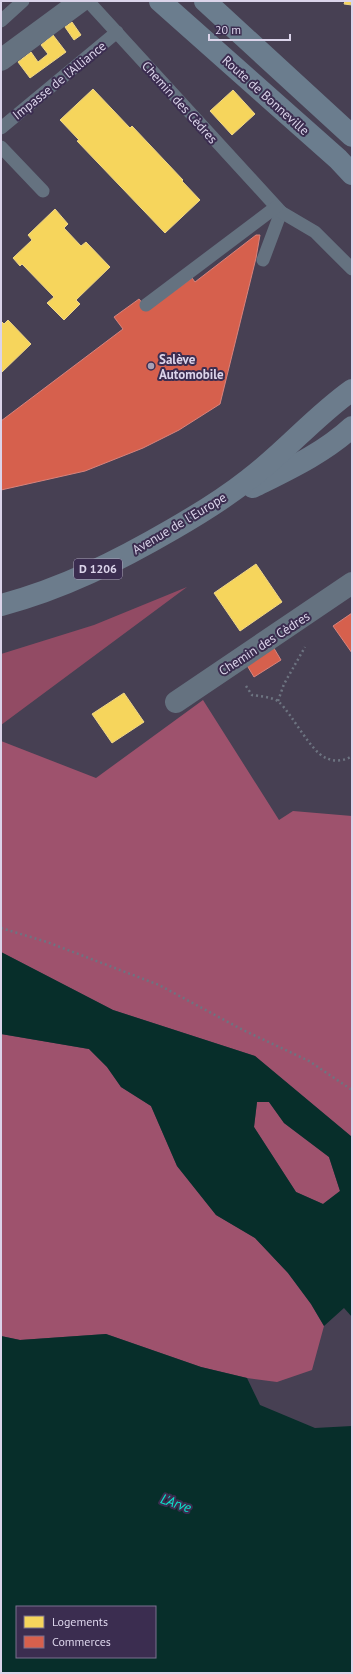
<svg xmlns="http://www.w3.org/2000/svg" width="353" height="1674" viewBox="0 0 353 1674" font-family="'PT Sans',sans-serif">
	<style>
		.green { fill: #924b64 }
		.forest { fill: #9e526d }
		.water { fill: #072e2a; fill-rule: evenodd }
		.homes { fill: #f6d55c; stroke: #eed587 }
		.shops { fill: #d6604d; stroke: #d8837c }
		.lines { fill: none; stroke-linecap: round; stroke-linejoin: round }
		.path { stroke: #6d7481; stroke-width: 2.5; stroke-dasharray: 2 3; stroke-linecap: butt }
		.lane { stroke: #657280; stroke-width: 13 }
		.street { stroke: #657280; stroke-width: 22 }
		.secondary { stroke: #6b7d8e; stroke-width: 22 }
		.primary { stroke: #6c7c8c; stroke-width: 22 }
		.poi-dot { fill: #a7a0b5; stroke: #3b2d50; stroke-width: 1.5 }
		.labels { text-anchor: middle; stroke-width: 4; stroke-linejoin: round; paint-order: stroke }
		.shield { fill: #3b2d50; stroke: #aba2bc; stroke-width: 1 }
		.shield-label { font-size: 12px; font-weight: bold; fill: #dbd4ea }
		.street-label { font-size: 13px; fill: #dbd4ea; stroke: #3b2d50 }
		.poi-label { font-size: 13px; font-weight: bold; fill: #dbd4ea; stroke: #3b2d50; text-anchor: start }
		.water-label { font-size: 14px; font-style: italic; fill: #0be2ca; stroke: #3b2d50 }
	</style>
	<rect width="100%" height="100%" fill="#474053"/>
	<path class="green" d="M187,587L1,725V654L94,625Z"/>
	<g class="forest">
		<path d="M203,700L279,820L293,811L352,816V1137L255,1056L113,1010L1,952V741L96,778Z"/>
		<path d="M1,1034L89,1049L107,1067L121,1087L151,1106L177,1166L216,1215L255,1238L288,1273L311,1304L324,1326L312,1370L277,1382L247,1378L201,1367L106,1334L20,1340L1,1336Z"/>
		<path d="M257,1102H269L284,1123L329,1157L340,1191L323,1204L296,1192L254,1127Z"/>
	</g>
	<g class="water">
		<path d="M1,952L113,1010L255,1056L352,1137V1317L344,1308L324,1326L311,1304L288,1273L255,1238L216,1215L177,1166L151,1106L121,1087L107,1067L89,1049L1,1034ZM257,1102H269L284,1123L329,1157L340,1191L323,1204L296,1192L254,1127Z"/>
		<path d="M106,1334L201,1367L247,1378L260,1405L315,1428L352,1426V1673H1V1336L20,1340ZM17,1607H155V1657H17Z"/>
	</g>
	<g class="homes">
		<path d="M345,1H352V5L344,4Z"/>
		<path d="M72,22L81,35L74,40L65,27Z"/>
		<path d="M53,35L66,52L30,78L18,62L31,52L38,62L48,54L41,45Z"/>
		<path d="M93,89L130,128L132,126L183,180L182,181L200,200L165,233L77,141L79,140L60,120Z"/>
		<path d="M233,90L255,114L232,135L210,111Z"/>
		<path d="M55,209L68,224L64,228L81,246L86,242L110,267L76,300L80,304L64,320L47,303L54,297L22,264L20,266L13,258L32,240L28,235Z"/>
		<path d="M8,320L31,344L1,373V321L4,324Z"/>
		<path d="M256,564L282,602L240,631L214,593Z"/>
		<path d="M124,693L144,722L112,743L92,714Z"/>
	</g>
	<g class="shops">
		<path d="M256,235H260L256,258L220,404L179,430L143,448L85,471L1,490V421L123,329L114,317L139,299L148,310L192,278L195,282Z"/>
		<path d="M352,613V653L333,626Z"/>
		<path d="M272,645L281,660L254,677L245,662Z"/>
	</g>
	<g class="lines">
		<g class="path">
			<path d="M246,686L252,695C259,696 273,697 279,702C292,714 311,752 326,758C334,762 345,761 352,756"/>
			<path d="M278,701L284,684L305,647"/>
			<path d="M1,928L47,942L159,985L243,1030L309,1061L352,1090"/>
		</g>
		<g class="lane">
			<path d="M88,1L281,212L263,260"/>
			<path d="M1,21L23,1"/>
			<path d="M1,128L117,32"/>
			<path d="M1,147L43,191"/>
			<path d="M281,212L315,232L352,269"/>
			<path d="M146,305L276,207"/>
		</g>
		<g class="street">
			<path d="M1,60L81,1"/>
			<path d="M176,702L352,583"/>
		</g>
		<g class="secondary">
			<path d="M160,1L338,159L352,174"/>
			<path d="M205,1L352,136"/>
		</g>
		<g class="primary">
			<path d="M253,487C287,470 324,453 352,427"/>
			<path d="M1,605C62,589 118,561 173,529C199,514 225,498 249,479C285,452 315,416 352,390"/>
		</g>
	</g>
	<circle class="poi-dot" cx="151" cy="366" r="4"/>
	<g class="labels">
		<rect class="shield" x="74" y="559" width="48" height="20" rx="3"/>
		<g class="shield-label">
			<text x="98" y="573">D 1206</text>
		</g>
		<g class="street-label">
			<text transform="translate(59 80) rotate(-39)" y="5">Impasse de l'Alliance</text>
			<text transform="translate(266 95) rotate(42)" y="5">Route de Bonneville</text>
			<text transform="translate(180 102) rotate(48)" y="5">Chemin des Cèdres</text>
			<text transform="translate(179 523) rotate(-31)" y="5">Avenue de l'Europe</text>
			<text transform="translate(264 643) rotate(-33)" y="5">Chemin des Cèdres</text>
		</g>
		<g class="poi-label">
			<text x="159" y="364">Salève<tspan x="159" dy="15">Automobile</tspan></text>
		</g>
		<g class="water-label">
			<text transform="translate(176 1503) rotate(19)" y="5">L'Arve</text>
		</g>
	</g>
	<rect width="353" height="1674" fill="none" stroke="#dbd4ea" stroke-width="4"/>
	<rect x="16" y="1606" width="140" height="52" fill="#3b2d50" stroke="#7b708e"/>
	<rect x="24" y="1616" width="20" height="12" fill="#f6d55c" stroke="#7b708e"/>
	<text x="52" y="1626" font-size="12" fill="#dbd4ea">Logements</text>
	<rect x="24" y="1636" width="20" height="12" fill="#d6604d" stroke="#7b708e"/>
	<text x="52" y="1646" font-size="12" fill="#dbd4ea">Commerces</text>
	<path d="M209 34v6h81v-6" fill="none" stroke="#dbd4ea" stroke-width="2"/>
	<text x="215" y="34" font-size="12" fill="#dbd4ea" stroke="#3b2d50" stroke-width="3" paint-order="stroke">20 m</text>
</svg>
